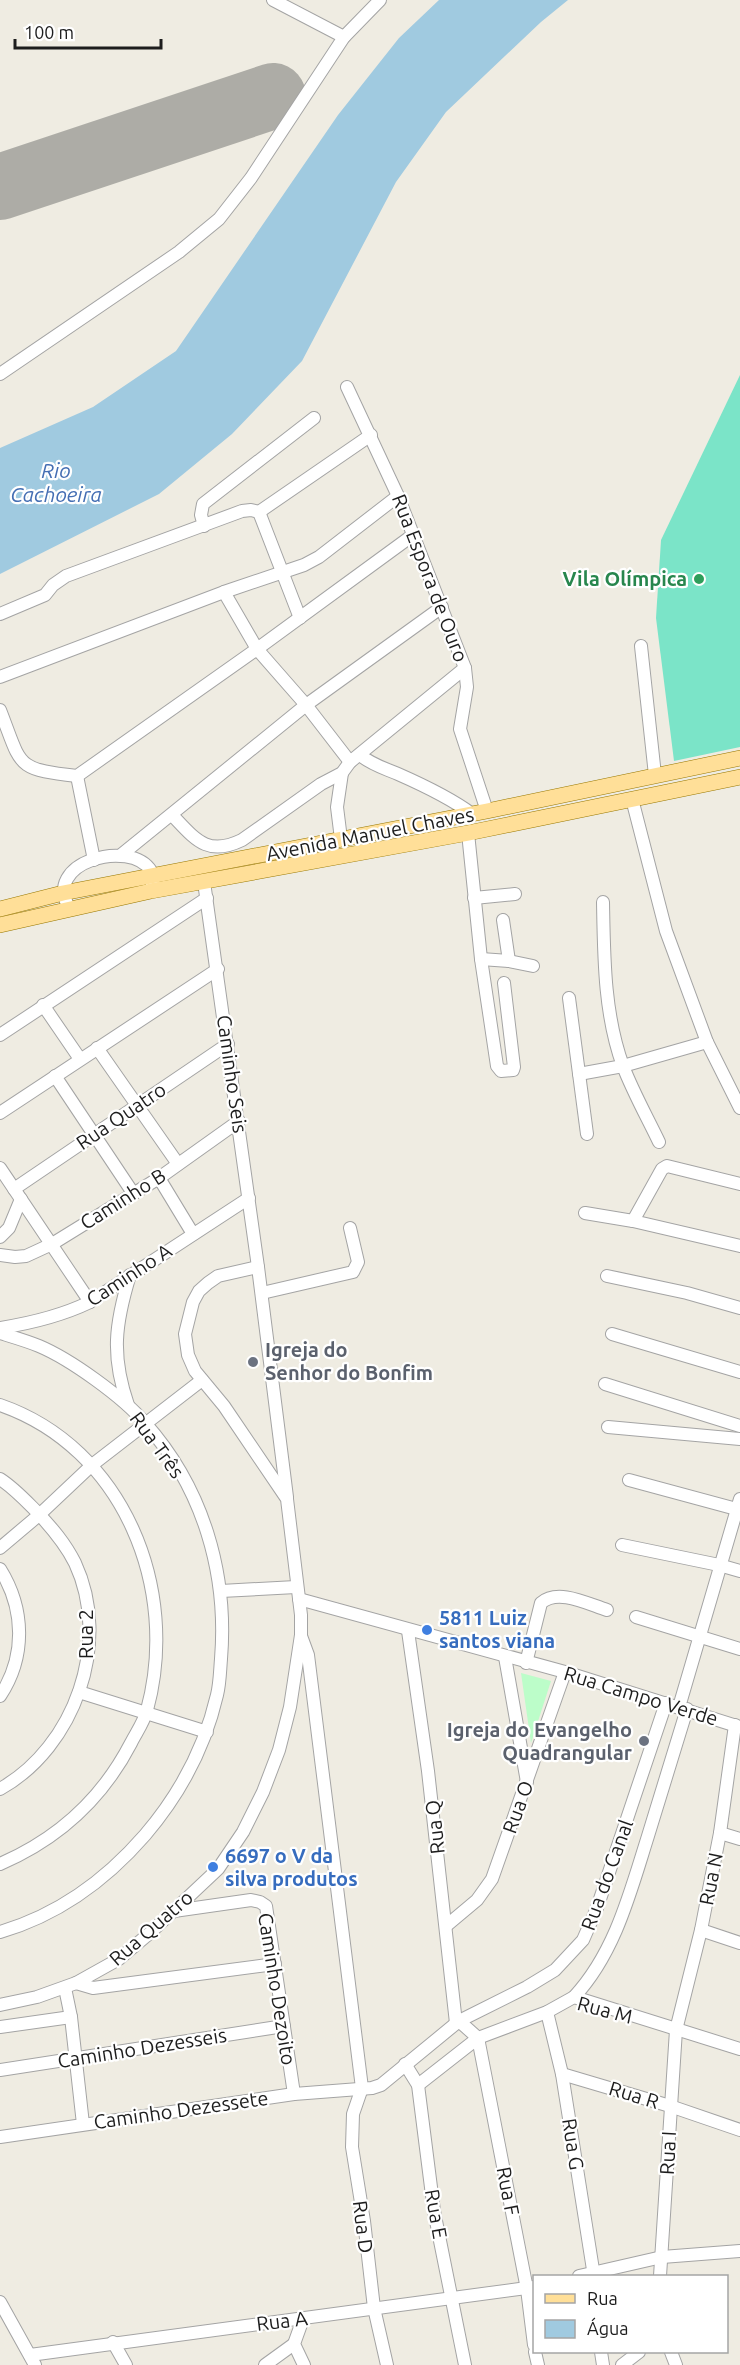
<svg xmlns="http://www.w3.org/2000/svg" width="740" height="2365" viewBox="0 0 740 2365" font-family="Ubuntu,sans-serif">
	<style>
		.park { fill: #bcfdc9 }
		.pitch { fill: #7be4c8 }
		.water { fill: #a0cae0 }
		.lines { fill: none; stroke-linecap: round; stroke-linejoin: round }
		.runway { stroke: #adaca6; stroke-width: 66 }
		.minor-casing { stroke: #a4a4a4; stroke-width: 14 }
		.major-casing { stroke: #977700; stroke-width: 16 }
		.minor { stroke: #fff; stroke-width: 12 }
		.major { stroke: #ffdf98; stroke-width: 15 }
		.leisure-dot { fill: #2e9e5b; stroke: #fff; stroke-width: 2 }
		.worship-dot { fill: #6b7280; stroke: #fff; stroke-width: 2 }
		.shop-dot { fill: #3f7fe0; stroke: #fff; stroke-width: 2 }
		.labels { text-anchor: middle; stroke-width: 4.5; stroke-linejoin: round; paint-order: stroke }
		.street-label { font-size: 20px; fill: #1d1d1d; stroke: #fff }
		.leisure-label { font-size: 20px; font-weight: bold; fill: #27864d; stroke: #fff; text-anchor: end }
		.worship-label { font-size: 20px; font-weight: bold; fill: #5b616d; stroke: #fff; text-anchor: start }
		.shop-label { font-size: 20px; font-weight: bold; fill: #366cbe; stroke: #fff; text-anchor: start }
		.water-label { font-size: 21px; font-style: italic; fill: #446eb3; stroke: #fff }
	</style>
	<rect width="100%" height="100%" fill="#efece2"/>
	<path class="park" d="M521,1673L551,1681L531,1743Z"/>
	<path class="pitch" d="M740,375V747L674,761L656,618L661,540Z"/>
	<path class="water" d="M439,0H568L541,22L446,112L396,182L302,361L232,434L159,494L0,574V448L93,407L176,351L338,115L399,38Z"/>
	<g class="lines">
		<path class="runway" d="M0,187L273,96"/>
		<defs>
			<g id="minor">
				<path d="M273,0L344,37"/>
				<path d="M0,374L179,252L219,219L251,178L344,37L380,0"/>
				<path d="M347,387L398,496L465,668L467,687L460,729L487,811"/>
				<path d="M259,512L371,435"/>
				<path d="M259,512L300,618"/>
				<path d="M204,526L201,515L203,504L314,418"/>
				<path d="M224,592L257,649L306,705L350,762"/>
				<path d="M0,614L45,595L53,585L66,576L242,511L251,510L259,512"/>
				<path d="M641,646L655,775"/>
				<path d="M0,677L224,592L304,565L319,557L398,496"/>
				<path d="M0,710C22,766 14,769 77,776L257,649L413,535"/>
				<path d="M360,755C372,765 384,768 398,774C423,785 449,797 472,814"/>
				<path d="M77,776L94,860"/>
				<path d="M632,799L666,931L707,1042L740,1108"/>
				<path d="M172,815C195,839 207,857 242,840L321,784L342,773L350,762L465,668"/>
				<path d="M468,833L481,959L497,1066L501,1071L513,1070L514,1067L504,983"/>
				<path d="M341,839L337,807L342,773"/>
				<path d="M121,855L306,705L442,607"/>
				<path d="M204,882L258,1267L287,1497"/>
				<path d="M474,898L515,894"/>
				<path d="M603,902C604,957 604,1014 623,1066C633,1092 647,1117 659,1142"/>
				<path d="M70,909C40,862 131,838 151,871L152,884"/>
				<path d="M503,920L509,961"/>
				<path d="M481,959L509,961L533,966"/>
				<path d="M569,998L587,1134"/>
				<path d="M43,1005L80,1059"/>
				<path d="M0,1035L207,898"/>
				<path d="M97,1048L178,1164"/>
				<path d="M579,1074L623,1066L707,1042"/>
				<path d="M55,1076L133,1193"/>
				<path d="M0,1113L218,969"/>
				<path d="M0,1168L90,1302"/>
				<path d="M159,1178L193,1234"/>
				<path d="M14,1189L228,1044"/>
				<path d="M585,1213L633,1221L740,1246"/>
				<path d="M633,1221L662,1169L667,1166L740,1184"/>
				<path d="M0,1237L9,1228L21,1199"/>
				<path d="M0,1255L15,1257L26,1256L52,1244L159,1178L239,1121"/>
				<path d="M607,1276L687,1293L740,1308"/>
				<path d="M262,1293L353,1272L358,1262L350,1228"/>
				<path d="M0,1328C32,1323 61,1316 90,1302L249,1198"/>
				<path d="M0,1333C13,1337 27,1341 39,1346C70,1359 123,1397 145,1423C203,1488 228,1573 221,1659C220,1670 220,1683 217,1695C205,1747 180,1794 145,1835C106,1880 58,1915 0,1932"/>
				<path d="M612,1334L740,1372"/>
				<path d="M605,1384L740,1426"/>
				<path d="M0,1405C124,1448 180,1589 147,1710C144,1722 136,1733 131,1743C102,1799 58,1839 0,1864"/>
				<path d="M128,1405C111,1356 115,1324 130,1275"/>
				<path d="M608,1427L740,1439"/>
				<path d="M0,1479C14,1488 25,1500 37,1512C52,1528 65,1543 75,1563C112,1642 75,1747 0,1789"/>
				<path d="M629,1480L740,1510"/>
				<path d="M622,1545L719,1565L740,1571"/>
				<path d="M0,1548L39,1515L92,1465L202,1380"/>
				<path d="M0,1569C25,1609 26,1657 0,1696"/>
				<path d="M221,1591L296,1587"/>
				<path d="M299,1599L565,1672L740,1727"/>
				<path d="M636,1617L740,1649"/>
				<path d="M408,1631L428,1771L456,2023"/>
				<path d="M301,1636L308,1655L362,2088L353,2114L352,2147L364,2221L374,2308L387,2365"/>
				<path d="M505,1657L527,1782"/>
				<path d="M526,1663L541,1603C558,1588 588,1604 607,1610"/>
				<path d="M79,1692L207,1732"/>
				<path d="M679,1707L740,1499"/>
				<path d="M720,1833L740,1839"/>
				<path d="M174,1911L251,1900L260,1902L266,1906L294,2094"/>
				<path d="M446,1926L477,1900L492,1879L565,1672"/>
				<path d="M701,1930L740,1943"/>
				<path d="M76,1983L93,1988L275,1964"/>
				<path d="M65,1988L71,2017L83,2124"/>
				<path d="M574,1997C615,1953 630,1893 648,1836C661,1794 674,1752 687,1709"/>
				<path d="M0,2005L37,1997L76,1983L119,1959L151,1932L218,1869L243,1832L263,1792L279,1750L290,1707L301,1635V1615L287,1499L224,1406L195,1371L188,1355L185,1334L193,1302L199,1291L208,1283L218,1276L258,1267"/>
				<path d="M547,2012L562,2074L594,2276"/>
				<path d="M459,2021L478,2038L527,2289L534,2345"/>
				<path d="M0,2027L71,2017"/>
				<path d="M405,2064L418,2085L434,2211L465,2365"/>
				<path d="M0,2070L284,2026"/>
				<path d="M562,2074L670,2106L740,2130"/>
				<path d="M418,2085L478,2038L547,2012L574,1997L740,2049"/>
				<path d="M0,2137L294,2094L372,2088L381,2085L459,2021L527,1987L555,1970L583,1940L597,1908L666,1703"/>
				<path d="M579,2276L662,2257L740,2251"/>
				<path d="M660,2276L676,2030L701,1930L720,1833L735,1725"/>
				<path d="M0,2302L35,2365"/>
				<path d="M303,2319L294,2344L304,2365"/>
				<path d="M113,2342L126,2365"/>
				<path d="M535,2352L538,2365"/>
				<path d="M601,2352L603,2365"/>
				<path d="M671,2352L676,2365"/>
				<path d="M30,2355L534,2287"/>
				<path d="M265,2365L294,2344"/>
				<path d="M622,2365L639,2352"/>
			</g>
			<g id="major">
				<path d="M0,909L63,893L487,811L740,758"/>
				<path d="M0,925L151,891L468,833L740,777"/>
			</g>
		</defs>
		<use href="#minor" class="minor-casing"/>
		<use href="#major" class="major-casing"/>
		<use href="#minor" class="minor"/>
		<use href="#major" class="major"/>
	</g>
	<circle class="leisure-dot" cx="699" cy="579" r="6"/>
	<g class="worship-dot">
		<circle cx="253" cy="1362" r="6"/>
		<circle cx="644" cy="1741" r="6"/>
	</g>
	<g class="shop-dot">
		<circle cx="427" cy="1630" r="6"/>
		<circle cx="213" cy="1867" r="6"/>
	</g>
	<g class="labels">
		<g class="street-label">
			<text transform="translate(430 578) rotate(69)" y="7">Rua Espora de Ouro</text>
			<text transform="translate(370 834) rotate(-11)" y="7">Avenida Manuel Chaves</text>
			<text transform="translate(232 1074) rotate(82)" y="7">Caminho Seis</text>
			<text transform="translate(121 1116) rotate(-34)" y="7">Rua Quatro</text>
			<text transform="translate(123 1199) rotate(-32)" y="7">Caminho B</text>
			<text transform="translate(129 1275) rotate(-33)" y="7">Caminho A</text>
			<text transform="translate(157 1445) rotate(54)" y="7">Rua Três</text>
			<text transform="translate(86 1634) rotate(-90)" y="7">Rua 2</text>
			<text transform="translate(641 1696) rotate(17)" y="7">Rua Campo Verde</text>
			<text transform="translate(518 1807) rotate(-70)" y="7">Rua O</text>
			<text transform="translate(435 1827) rotate(-96)" y="7">Rua Q</text>
			<text transform="translate(607 1875) rotate(-70)" y="7">Rua do Canal</text>
			<text transform="translate(711 1879) rotate(-79)" y="7">Rua N</text>
			<text transform="translate(151 1928) rotate(-41)" y="7">Rua Quatro</text>
			<text transform="translate(277 1989) rotate(81)" y="7">Caminho Dezoito</text>
			<text transform="translate(605 2010) rotate(15)" y="7">Rua M</text>
			<text transform="translate(142 2048) rotate(-9)" y="7">Caminho Dezesseis</text>
			<text transform="translate(634 2095) rotate(17)" y="7">Rua R</text>
			<text transform="translate(181 2110) rotate(-8)" y="7">Caminho Dezessete</text>
			<text transform="translate(573 2144) rotate(81)" y="7">Rua G</text>
			<text transform="translate(668 2153) rotate(-87)" y="7">Rua I</text>
			<text transform="translate(508 2191) rotate(79)" y="7">Rua F</text>
			<text transform="translate(436 2214) rotate(80)" y="7">Rua E</text>
			<text transform="translate(363 2227) rotate(83)" y="7">Rua D</text>
			<text transform="translate(282 2321) rotate(-7)" y="7">Rua A</text>
		</g>
		<g class="leisure-label">
			<text x="687" y="586">Vila Olímpica</text>
		</g>
		<g class="worship-label">
			<text x="265" y="1357">Igreja do<tspan x="265" dy="23">Senhor do Bonfim</tspan></text>
			<text x="632" y="1737" text-anchor="end">Igreja do Evangelho<tspan x="632" dy="23">Quadrangular</tspan></text>
		</g>
		<g class="shop-label">
			<text x="439" y="1625">5811 Luiz<tspan x="439" dy="23">santos viana</tspan></text>
			<text x="225" y="1863">6697 o V da<tspan x="225" dy="23">silva produtos</tspan></text>
		</g>
		<g class="water-label">
			<text x="56" y="478">Rio<tspan x="56" dy="24">Cachoeira</tspan></text>
		</g>
	</g>
	<rect x="533" y="2275" width="195" height="78" fill="#ffffff" stroke="#a5a5a5" stroke-width="1.5"/>
	<rect x="545" y="2294" width="30" height="9" fill="#ffdf98" stroke="#a5a5a5" stroke-width="1.5"/>
	<text x="587" y="2305" font-size="18" fill="#1d1d1d">Rua</text>
	<rect x="545" y="2320" width="30" height="18" fill="#a0cae0" stroke="#a5a5a5" stroke-width="1.5"/>
	<text x="587" y="2335" font-size="18" fill="#1d1d1d">Água</text>
	<path d="M15 39v9h146v-9" fill="none" stroke="#1d1d1d" stroke-width="3"/>
	<text x="24" y="39" font-size="18" fill="#1d1d1d" stroke="#ffffff" stroke-width="4.5" paint-order="stroke">100 m</text>
</svg>
